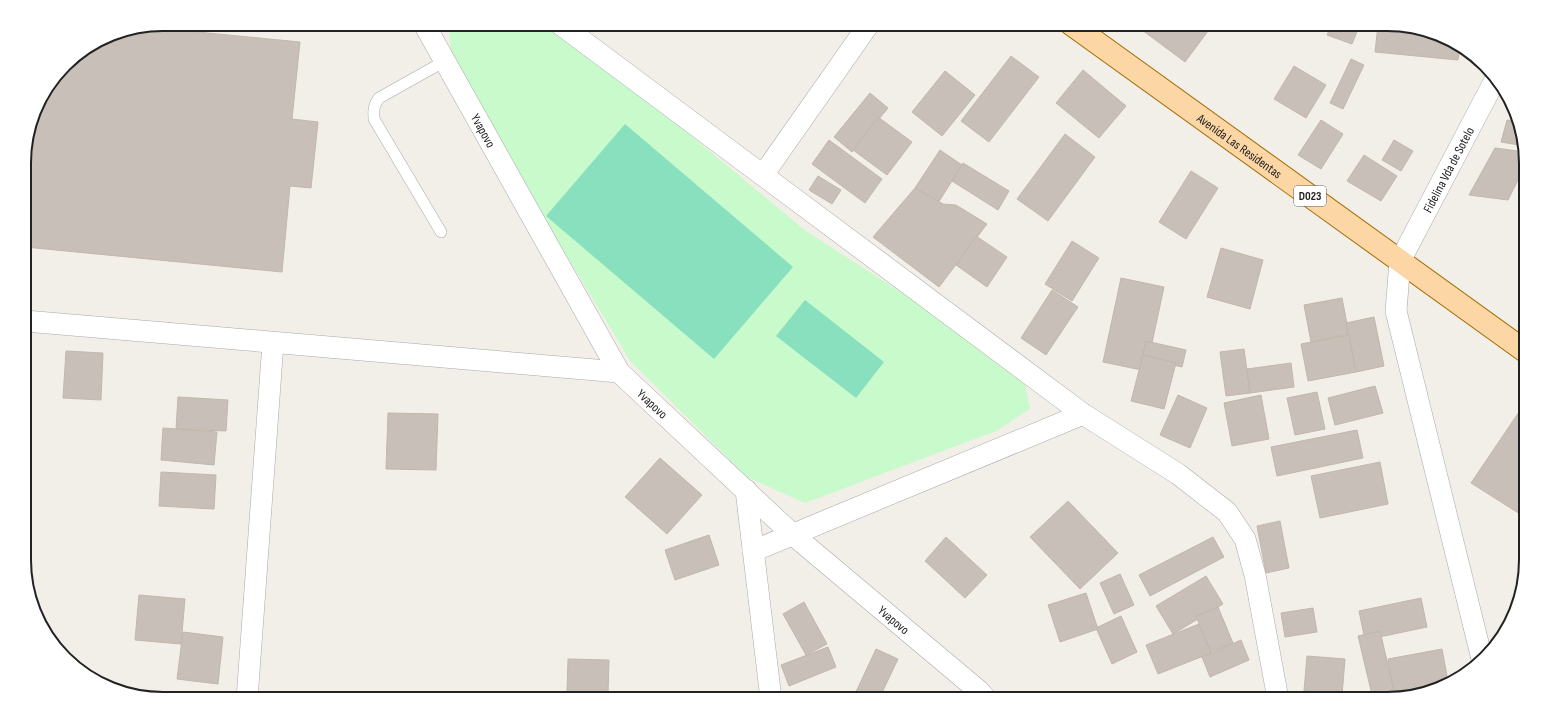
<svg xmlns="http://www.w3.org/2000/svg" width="1550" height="723" viewBox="0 0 1550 723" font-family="'Sofia Sans Condensed',sans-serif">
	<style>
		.park { fill: #c8facc }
		.pitch { fill: #88e0be }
		.building { fill: #c7bfb8; stroke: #c4b6ab }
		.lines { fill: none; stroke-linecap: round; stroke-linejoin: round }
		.service-casing { stroke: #a9a9a9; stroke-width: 12 }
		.minor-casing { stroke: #a9a9a9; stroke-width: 22 }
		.primary-casing { stroke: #a06b00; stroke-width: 24 }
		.service { stroke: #fff; stroke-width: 11 }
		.minor { stroke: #fff; stroke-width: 21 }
		.primary { stroke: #fcd6a4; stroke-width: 22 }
		.labels { text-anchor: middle; stroke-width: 3.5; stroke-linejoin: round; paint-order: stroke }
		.shield { fill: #fff; stroke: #646464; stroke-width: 1 }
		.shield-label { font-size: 12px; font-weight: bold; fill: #222 }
		.street-label { font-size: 13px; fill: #222; stroke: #fff }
		.rim { fill: none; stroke: #222; stroke-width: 2 }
	</style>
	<rect width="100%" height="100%" fill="#f2efe9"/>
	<path class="park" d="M448,24H545L595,56L806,231L1022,370L1030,409L996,431L805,503L747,477L631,362L453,68Z"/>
	<g class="pitch">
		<path d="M625,124L793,267L714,359L546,216Z"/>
		<path d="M805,300L884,362L856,398L776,336Z"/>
	</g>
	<g class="building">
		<path d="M1134,24H1207L1211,27L1185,62Z"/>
		<path d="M1332,24H1360L1352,44L1327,35Z"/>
		<path d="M1378,25L1401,27L1440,35L1460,50L1458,60L1375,52Z"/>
		<path d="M146,27L300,42L292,119L318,122L311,188L290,186L282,272L25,247L24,154L38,101L71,59L110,35Z"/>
		<path d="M1011,56L1039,77L989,142L961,121Z"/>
		<path d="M1351,59L1364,65L1343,109L1330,103Z"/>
		<path d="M1294,66L1326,85L1306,118L1274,99Z"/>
		<path d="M1083,70L1126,106L1099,138L1056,103Z"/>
		<path d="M945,71L975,95L942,136L912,112Z"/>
		<path d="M870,93L888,108L852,152L834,137Z"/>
		<path d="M878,117L912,142L887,175L853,150Z"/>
		<path d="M1321,120L1343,134L1321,169L1298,155Z"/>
		<path d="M1507,120L1515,121L1525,146L1501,142Z"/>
		<path d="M1065,134L1095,157L1048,221L1017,199Z"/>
		<path d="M829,140L882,179L865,203L812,164Z"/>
		<path d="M1394,140L1413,151L1401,171L1382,160Z"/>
		<path d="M1495,148L1525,152V166L1508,200L1469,195Z"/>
		<path d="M940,150L962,165L938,203L915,188Z"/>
		<path d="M1364,155L1397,176L1381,201L1347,181Z"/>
		<path d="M963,163L1009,191L998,210L952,181Z"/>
		<path d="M1191,171L1218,188L1186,239L1159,222Z"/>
		<path d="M818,176L841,190L832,204L809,190Z"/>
		<path d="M915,188L943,204L956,205L987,224L939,287L873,237Z"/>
		<path d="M976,236L1007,257L987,287L956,265Z"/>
		<path d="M1072,241L1099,258L1072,301L1045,284Z"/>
		<path d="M1221,248L1263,260L1250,309L1207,297Z"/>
		<path d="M1121,278L1164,287L1146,371L1103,362Z"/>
		<path d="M1052,290L1078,307L1046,355L1021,338Z"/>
		<path d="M1342,298L1349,334L1311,342L1304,305Z"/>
		<path d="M1374,317L1384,366L1356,372L1346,323Z"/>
		<path d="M1349,335L1356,372L1308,381L1301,344Z"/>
		<path d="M1146,341L1186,350L1182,367L1142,358Z"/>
		<path d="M1244,349L1250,393L1226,396L1220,352Z"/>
		<path d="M66,351L103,353L101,400L63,398Z"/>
		<path d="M1143,355L1176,363L1164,409L1131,401Z"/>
		<path d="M1291,363L1294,387L1250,393L1247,369Z"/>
		<path d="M1375,386L1383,413L1335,425L1328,398Z"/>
		<path d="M1317,392L1325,429L1295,435L1287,398Z"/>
		<path d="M1178,395L1207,408L1190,448L1160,435Z"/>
		<path d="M1261,395L1269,439L1232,446L1224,403Z"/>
		<path d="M178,397L228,400L226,431L176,429Z"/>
		<path d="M1519,412L1526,416V505L1520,514L1471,483Z"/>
		<path d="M388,413L438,414L436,470L386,469Z"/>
		<path d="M163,428L217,432L214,465L161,460Z"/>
		<path d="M1357,430L1363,458L1277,476L1271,447Z"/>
		<path d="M660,458L702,495L667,534L625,497Z"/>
		<path d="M1380,462L1388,504L1320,518L1311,476Z"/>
		<path d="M161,472L216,475L214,509L159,506Z"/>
		<path d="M1068,501L1118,553L1080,589L1030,537Z"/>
		<path d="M1280,521L1289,568L1266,573L1257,526Z"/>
		<path d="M709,535L719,565L675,580L665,550Z"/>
		<path d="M946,537L987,575L965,598L925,561Z"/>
		<path d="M1213,537L1224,557L1150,596L1139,575Z"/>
		<path d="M1120,574L1134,605L1114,614L1100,583Z"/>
		<path d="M1206,576L1223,604L1173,634L1156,606Z"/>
		<path d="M1086,593L1098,629L1060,642L1048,605Z"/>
		<path d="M139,595L185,599L181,644L135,640Z"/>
		<path d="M1421,598L1427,627L1365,640L1359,611Z"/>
		<path d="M804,602L827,644L806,655L783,614Z"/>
		<path d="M1218,607L1233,643L1210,652L1196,616Z"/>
		<path d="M1313,608L1317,632L1285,637L1281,613Z"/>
		<path d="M1121,616L1137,652L1112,664L1096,628Z"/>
		<path d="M1199,624L1211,653L1158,674L1146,645Z"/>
		<path d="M1380,631L1396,699H1373L1358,636Z"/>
		<path d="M183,632L223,637L218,684L177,679Z"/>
		<path d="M1241,640L1249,660L1210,677L1202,657Z"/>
		<path d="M828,647L836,667L789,686L781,665Z"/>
		<path d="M876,649L898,659L879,699H871L856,692Z"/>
		<path d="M1442,649L1448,681L1429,688L1394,694L1388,659Z"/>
		<path d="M1307,656L1345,659L1342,695L1304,691Z"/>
		<path d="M568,659L609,660L608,694L567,693Z"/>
		<path d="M897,693L900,699H887Z"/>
	</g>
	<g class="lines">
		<defs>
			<path id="service" d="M441,232L374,119C373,111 374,104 379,98L445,61"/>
			<g id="minor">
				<path id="s1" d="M424,24L619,372L792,534L979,691L986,699"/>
				<path d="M560,24L1083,414L1178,474L1227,512L1245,539L1255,575L1278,699"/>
				<path d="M763,175L869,24"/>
				<path d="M25,321L619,372"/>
				<path d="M746,490L771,699"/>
				<path d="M753,551L1083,414"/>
				<path id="s2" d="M1482,659L1396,311L1400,261L1496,78"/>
				<path d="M247,699L273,343"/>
			</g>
			<g id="primary">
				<path id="s3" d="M1071,24L1525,351"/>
			</g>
		</defs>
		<use href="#service" class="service-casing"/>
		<use href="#minor" class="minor-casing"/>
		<use href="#primary" class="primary-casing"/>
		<use href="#service" class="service"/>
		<use href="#minor" class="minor"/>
		<use href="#primary" class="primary"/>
	</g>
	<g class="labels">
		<rect class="shield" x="1294" y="186" width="32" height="20" rx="3"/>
		<g class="shield-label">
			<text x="1310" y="200">D023</text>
		</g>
		<g class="street-label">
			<text dy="5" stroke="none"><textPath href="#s1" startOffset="122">Yvapovo</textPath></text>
			<text dy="5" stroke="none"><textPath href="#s3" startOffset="208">Avenida Las Residentas</textPath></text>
			<text dy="5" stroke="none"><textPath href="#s2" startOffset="512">Fidelina Vda de Sotelo</textPath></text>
			<text dy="5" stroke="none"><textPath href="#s1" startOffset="445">Yvapovo</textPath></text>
			<text dy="5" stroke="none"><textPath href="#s1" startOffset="769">Yvapovo</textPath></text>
		</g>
	</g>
	<path d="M0 0H1550V723H0ZM163 31H1387A132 132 0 0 1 1519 163V560A132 132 0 0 1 1387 692H163A132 132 0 0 1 31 560V163A132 132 0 0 1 163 31Z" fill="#fff" fill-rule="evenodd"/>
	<path class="rim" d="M163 31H1387A132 132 0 0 1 1519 163V560A132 132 0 0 1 1387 692H163A132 132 0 0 1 31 560V163A132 132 0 0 1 163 31Z"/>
</svg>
